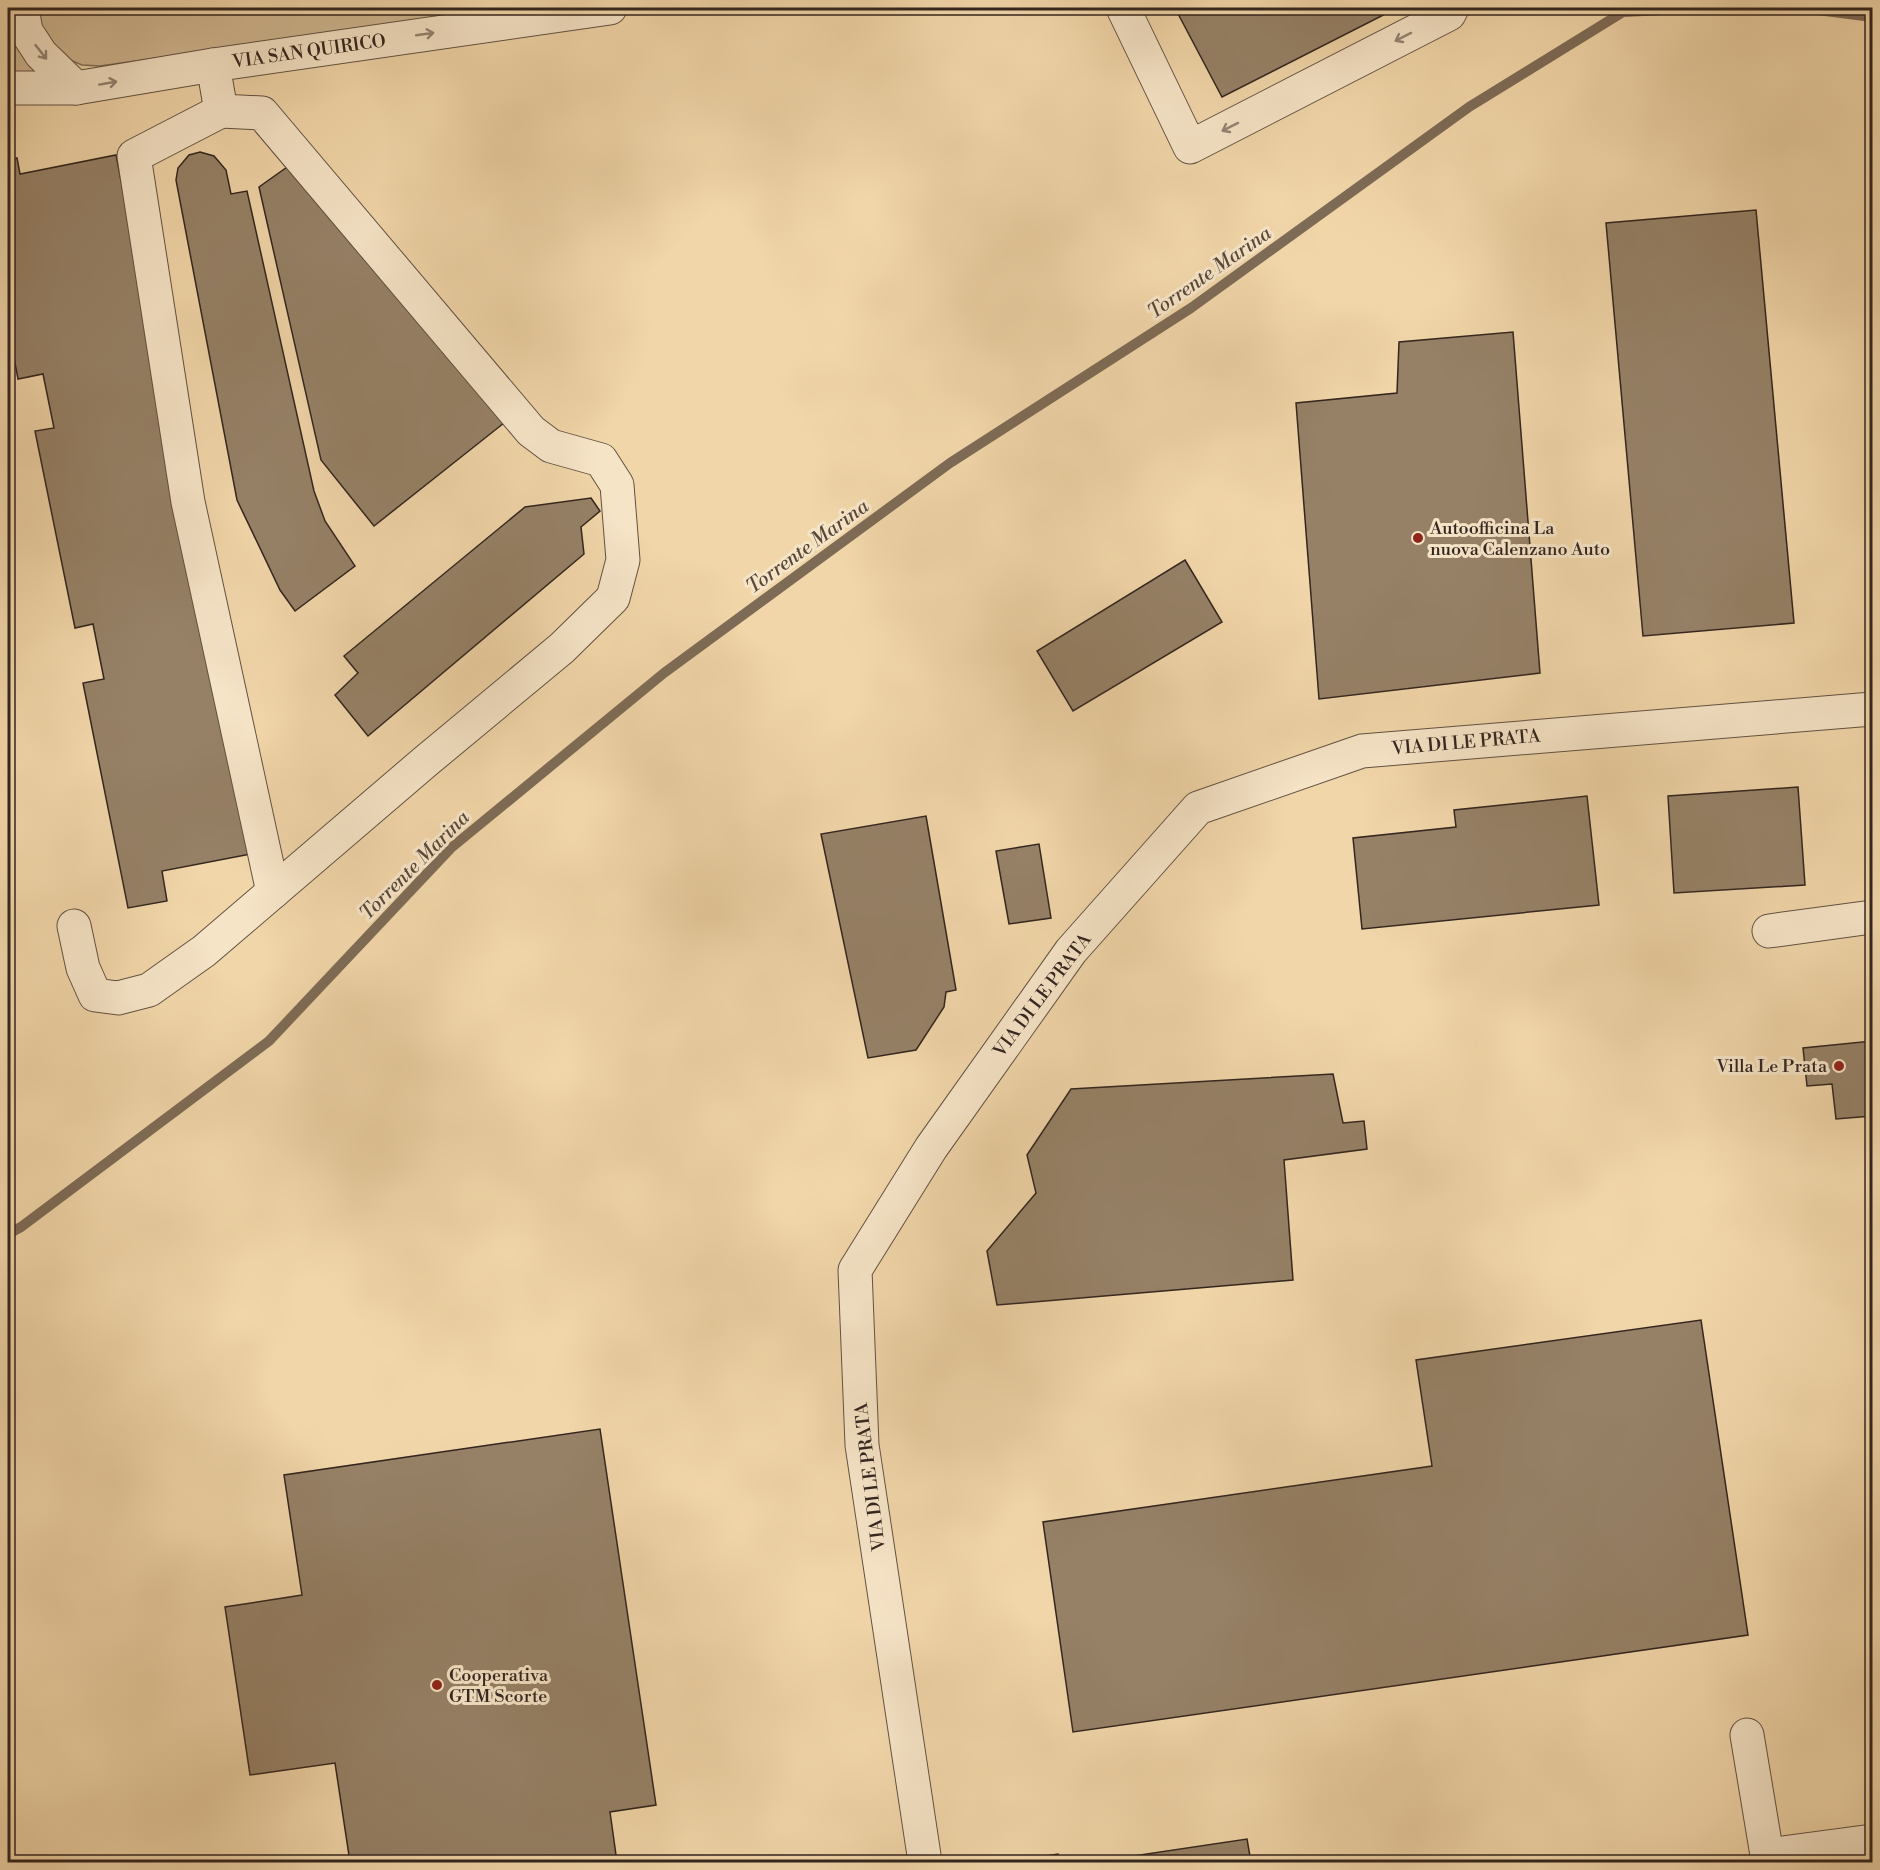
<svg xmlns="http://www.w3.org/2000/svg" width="1880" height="1870" viewBox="0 0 1880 1870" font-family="'Libre Bodoni',serif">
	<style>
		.green { fill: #d1b892; stroke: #826e58; stroke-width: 1.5 }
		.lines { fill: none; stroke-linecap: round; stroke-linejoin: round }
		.stream { stroke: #7e6b56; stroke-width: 10 }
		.building { fill: #968167; stroke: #33251f; stroke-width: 1.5 }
		.minor-casing { stroke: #625142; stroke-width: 35 }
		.minor { stroke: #f6e4c7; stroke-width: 33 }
		.oneway { stroke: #948473 }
		.poi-dot { fill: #8f2418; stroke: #f6e4c7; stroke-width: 2 }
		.labels { text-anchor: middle; stroke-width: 6; stroke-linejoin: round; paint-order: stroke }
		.street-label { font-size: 18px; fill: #33251f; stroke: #f6e4c7 }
		.poi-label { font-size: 18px; fill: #33251f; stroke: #f6e4c7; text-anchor: start }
		.water-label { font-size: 20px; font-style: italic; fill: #58483a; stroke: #f6e4c7 }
	</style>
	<rect width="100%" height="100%" fill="#f1d6a9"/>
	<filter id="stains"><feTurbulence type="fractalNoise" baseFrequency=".00333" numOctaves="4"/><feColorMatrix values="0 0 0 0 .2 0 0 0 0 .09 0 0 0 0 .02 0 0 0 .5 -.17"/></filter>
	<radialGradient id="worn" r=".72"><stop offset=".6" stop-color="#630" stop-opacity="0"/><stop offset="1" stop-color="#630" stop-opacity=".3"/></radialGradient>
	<g class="green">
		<path d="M8,8L38,74L8,76Z"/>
		<path d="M38,8H511L100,66L82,65L65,58L42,31Z"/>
	</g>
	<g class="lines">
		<g class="stream">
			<path d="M1802,8L1872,17"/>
			<path d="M8,1234L21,1227L269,1041L451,848L664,673L950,463L1191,308L1469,107L1623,12L1705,8"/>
		</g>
	</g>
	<g class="building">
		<path d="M1175,8H1397L1222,97Z"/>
		<path d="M200,152L214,156L226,170L231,194L247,191L314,491L325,521L355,566L295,611L280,590L237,500L176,180L178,168L189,155Z"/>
		<path d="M116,155L256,853L162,871L167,901L128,908L83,683L104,679L93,624L75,628L35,431L54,428L43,374L18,379L8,326V160L17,158L20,174Z"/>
		<path d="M290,165L504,423L374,526L321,460L259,187Z"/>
		<path d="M1756,210L1794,623L1643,636L1606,223Z"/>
		<path d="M1513,332L1540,673L1319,699L1296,403L1397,393L1399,342Z"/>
		<path d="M591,498L600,511L581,527L584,554L368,736L335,695L358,673L344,656L525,507Z"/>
		<path d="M1185,560L1222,622L1073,711L1037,651Z"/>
		<path d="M1798,787L1805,885L1674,893L1668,796Z"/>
		<path d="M1587,796L1599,905L1362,929L1353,838L1456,827L1454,810Z"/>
		<path d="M926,816L956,990L946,992L944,1007L916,1050L868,1058L821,834Z"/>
		<path d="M1039,844L1051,918L1009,924L996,851Z"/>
		<path d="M1872,1041V1116L1836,1119L1832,1084L1807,1086L1803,1048Z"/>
		<path d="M1333,1074L1343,1123L1364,1121L1367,1149L1284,1160L1293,1280L997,1305L987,1251L1036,1193L1027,1155L1071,1089Z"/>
		<path d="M1701,1320L1748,1635L1073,1732L1043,1522L1432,1466L1416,1360Z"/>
		<path d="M600,1429L656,1805L610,1812L617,1862H350L335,1763L250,1775L225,1607L302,1595L284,1475Z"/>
		<path d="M1247,1839L1251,1862H1093Z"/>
		<path d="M1058,1854L1059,1862H1004Z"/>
	</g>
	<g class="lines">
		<defs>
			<g id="minor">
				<path d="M22,8L26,31L41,54L76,88"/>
				<path d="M1123,8L1190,147L1449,14L1452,8"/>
				<path d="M8,88H76L213,65L610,8"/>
				<path d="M221,111L134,156L188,502L273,892"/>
				<path d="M74,926L83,968L95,995L118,998L149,990L204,951L426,761L562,648L613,598L623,560L617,485L601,460L551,446L531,431L262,113L221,111L213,65"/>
				<path d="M1769,931L1872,917"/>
				<path d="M1747,1735L1767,1855"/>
				<path d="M925,1862L862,1445L855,1270L931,1148L1071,951L1198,808L1362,751L1872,709"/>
				<path d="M1768,1862L1767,1855L1872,1841"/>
			</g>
		</defs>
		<use href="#minor" class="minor-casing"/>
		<use href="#minor" class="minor"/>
	</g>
	<defs><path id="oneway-shaft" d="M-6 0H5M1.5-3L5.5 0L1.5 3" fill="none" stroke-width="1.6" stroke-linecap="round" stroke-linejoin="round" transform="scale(1.5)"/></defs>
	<g class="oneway">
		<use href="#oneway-shaft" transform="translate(425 34) rotate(-8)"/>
		<use href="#oneway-shaft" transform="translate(1403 37) rotate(153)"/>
		<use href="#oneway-shaft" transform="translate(41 52) rotate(52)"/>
		<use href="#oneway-shaft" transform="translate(108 83) rotate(-10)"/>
		<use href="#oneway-shaft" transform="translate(1230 127) rotate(153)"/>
	</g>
	<g class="poi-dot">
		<circle cx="1418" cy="538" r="6"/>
		<circle cx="1839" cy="1066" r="6"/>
		<circle cx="437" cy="1685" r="6"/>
	</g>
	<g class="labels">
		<g class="street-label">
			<text transform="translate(309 51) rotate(-8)" y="6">VIA SAN QUIRICO</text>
			<text transform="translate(1466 742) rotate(-5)" y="6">VIA DI LE PRATA</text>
			<text transform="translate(1042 995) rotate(-53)" y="6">VIA DI LE PRATA</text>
			<text transform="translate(870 1477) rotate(-97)" y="6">VIA DI LE PRATA</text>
		</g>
		<g class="poi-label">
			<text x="1430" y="534">Autoofficina La<tspan x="1430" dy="21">nuova Calenzano Auto</tspan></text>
			<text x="1827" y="1072" text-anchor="end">Villa Le Prata</text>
			<text x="449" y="1681">Cooperativa<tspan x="449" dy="21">GTM Scorte</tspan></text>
		</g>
		<g class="water-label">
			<text transform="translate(1209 272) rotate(-35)" y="7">Torrente Marina</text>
			<text transform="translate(807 546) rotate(-36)" y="7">Torrente Marina</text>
			<text transform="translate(414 865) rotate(-45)" y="7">Torrente Marina</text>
		</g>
	</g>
	<rect width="1880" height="1870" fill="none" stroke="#f1d6a9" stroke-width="30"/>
	<rect x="9" y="9" width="1862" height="1852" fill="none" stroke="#33251f" stroke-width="3"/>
	<rect x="15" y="15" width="1850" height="1840" fill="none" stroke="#33251f" stroke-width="1.5"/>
	<rect width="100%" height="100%" filter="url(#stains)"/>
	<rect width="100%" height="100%" fill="url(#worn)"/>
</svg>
